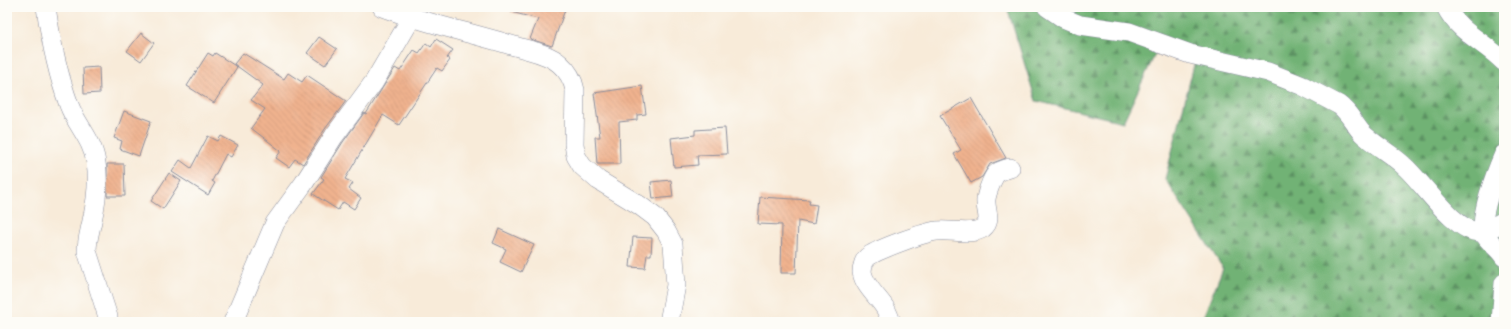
<svg xmlns="http://www.w3.org/2000/svg" width="1511" height="329" viewBox="0 0 1511 329" font-family="Itim,sans-serif">
	<style>
		.forest { fill: url(#forest-firs); stroke: #467069 }
		.building { fill: url(#building-back-hatch) }
		.lines { fill: none; stroke-linecap: round; stroke-linejoin: round }
		.street-casing { stroke: #8a8d9c; stroke-width: 20 }
		.street { stroke: #fff; stroke-width: 19 }
	</style>
	<defs>
		<pattern id="forest-firs" width="22" height="20" patternUnits="userSpaceOnUse"><rect width="22" height="20" fill="#71b274"/><path d="M5 1l3.5 6h-7zM16 11l3.5 6h-7z" fill="#5c9162"/></pattern>
		<pattern id="building-back-hatch" width="6" height="6" patternUnits="userSpaceOnUse"><rect width="6" height="6" fill="#f0b28e"/><path d="M-1 5l2 2M0 0l6 6M5-1l2 2" fill="none" stroke="#cd997d"/></pattern>
	</defs>
	<rect width="100%" height="100%" fill="#fdfcf7"/>
	<filter id="ink" filterUnits="userSpaceOnUse"><feTurbulence type="fractalNoise" baseFrequency=".025" numOctaves="2"/><feDisplacementMap in="SourceGraphic" scale="8" xChannelSelector="R" yChannelSelector="G"/><feConvolveMatrix kernelMatrix="1 2 1 2 8 2 1 2 1" color-interpolation-filters="sRGB"/></filter>
	<filter id="wash" filterUnits="userSpaceOnUse"><feTurbulence type="fractalNoise" baseFrequency=".012" numOctaves="4" result="noise"/><feDisplacementMap in="SourceGraphic" scale="16" xChannelSelector="R" yChannelSelector="G"/><feGaussianBlur stdDeviation="0.9" result="paint"/><feColorMatrix in="noise" values="0 0 0 0 0 0 0 0 0 0 0 0 0 0 0 0 0 1.4 0 .05"/><feComposite in="paint" operator="in"/></filter>
	<g filter="url(#wash)">
		<rect width="100%" height="100%" fill="#f8ebd9"/>
		<path class="forest" d="M1007,7H1504V322H1201L1223,268L1165,179L1195,61L1159,46L1123,122L1036,101Z"/>
		<g id="blocks">
			<g class="building">
				<path d="M511,7H566L552,46L530,39L538,19L511,12Z"/>
				<path d="M141,33L154,43L141,61L127,51Z"/>
				<path d="M319,37L337,49L325,65L307,53Z"/>
				<path d="M436,39L453,50L447,58L450,60L442,71L437,68L399,125L383,115L345,179L353,183L349,189L361,198L354,209L343,202L338,210L313,194L324,179L321,177L343,142L364,113L366,114L395,68L400,71L414,50L419,53L426,43L431,47Z"/>
				<path d="M208,53L213,56L215,53L237,67L214,103L187,86Z"/>
				<path d="M243,53L284,79L288,73L302,82L307,75L346,101L325,129L303,164L295,159L289,167L276,158L281,151L251,128L265,109L251,100L263,85L234,64Z"/>
				<path d="M99,67L100,93L84,94L83,68Z"/>
				<path d="M642,86L646,114L637,115V120L619,122L620,164H597L595,137H600L594,93Z"/>
				<path d="M971,98L1006,158L990,164L982,177L971,183L954,154L961,150L940,116Z"/>
				<path d="M124,111L151,121L139,156L120,149L122,141L114,138Z"/>
				<path d="M725,128L727,154L697,155L698,165L674,167L671,138L695,135V130Z"/>
				<path d="M208,136L218,141L221,136L238,145L231,157L226,154L212,181L215,183L208,195L172,172L180,160L191,168Z"/>
				<path d="M107,164H124L125,196H107Z"/>
				<path d="M169,173L181,181L163,209L151,201Z"/>
				<path d="M671,180L673,197L653,199L651,182Z"/>
				<path d="M760,197L810,200L809,204L817,205L814,224L798,221L796,273H781L782,225L758,224Z"/>
				<path d="M499,229L534,245L521,272L500,262L506,249L493,243Z"/>
				<path d="M633,237L652,238L651,255H647L645,268L630,267Z"/>
			</g>
		</g>
	</g>
	<g filter="url(#ink)">
		<use href="#blocks" fill-opacity="0" stroke="#8a8d9c" stroke-width="1"/>
		<g class="lines">
			<defs>
				<g id="street">
					<path d="M46,7C51,42 57,72 69,105C77,126 93,140 96,163C99,181 96,203 92,221C90,231 87,240 87,251L108,317"/>
					<path d="M382,7C426,24 473,33 518,47C531,51 549,54 560,64C568,71 573,80 575,90L574,144L576,156L582,166L598,180L639,205L655,217L666,231L673,244L676,285L669,322"/>
					<path d="M1047,7L1063,18L1080,25L1129,32L1190,54L1268,72L1303,86L1339,105C1349,112 1354,124 1362,133C1374,145 1390,153 1403,165C1423,182 1453,231 1479,232C1485,233 1498,224 1504,221"/>
					<path d="M1446,7C1459,33 1485,42 1504,62"/>
					<path d="M1504,154C1497,170 1477,220 1485,235C1489,243 1499,248 1504,257"/>
					<path d="M233,322L275,223L304,183L334,136L374,82L412,17"/>
					<path d="M891,322C889,316 887,310 883,305C876,295 864,285 862,272C862,267 864,259 869,256C879,249 925,232 937,231C951,229 971,236 983,228C992,221 986,212 986,203C985,196 992,179 996,174C999,171 1006,169 1010,168"/>
					<path d="M1501,322L1504,283"/>
				</g>
			</defs>
			<use href="#street" class="street-casing"/>
			<use href="#street" class="street"/>
		</g>
	</g>
	<rect width="1511" height="329" fill="none" stroke="#fdfcf7" stroke-width="24"/>
</svg>
